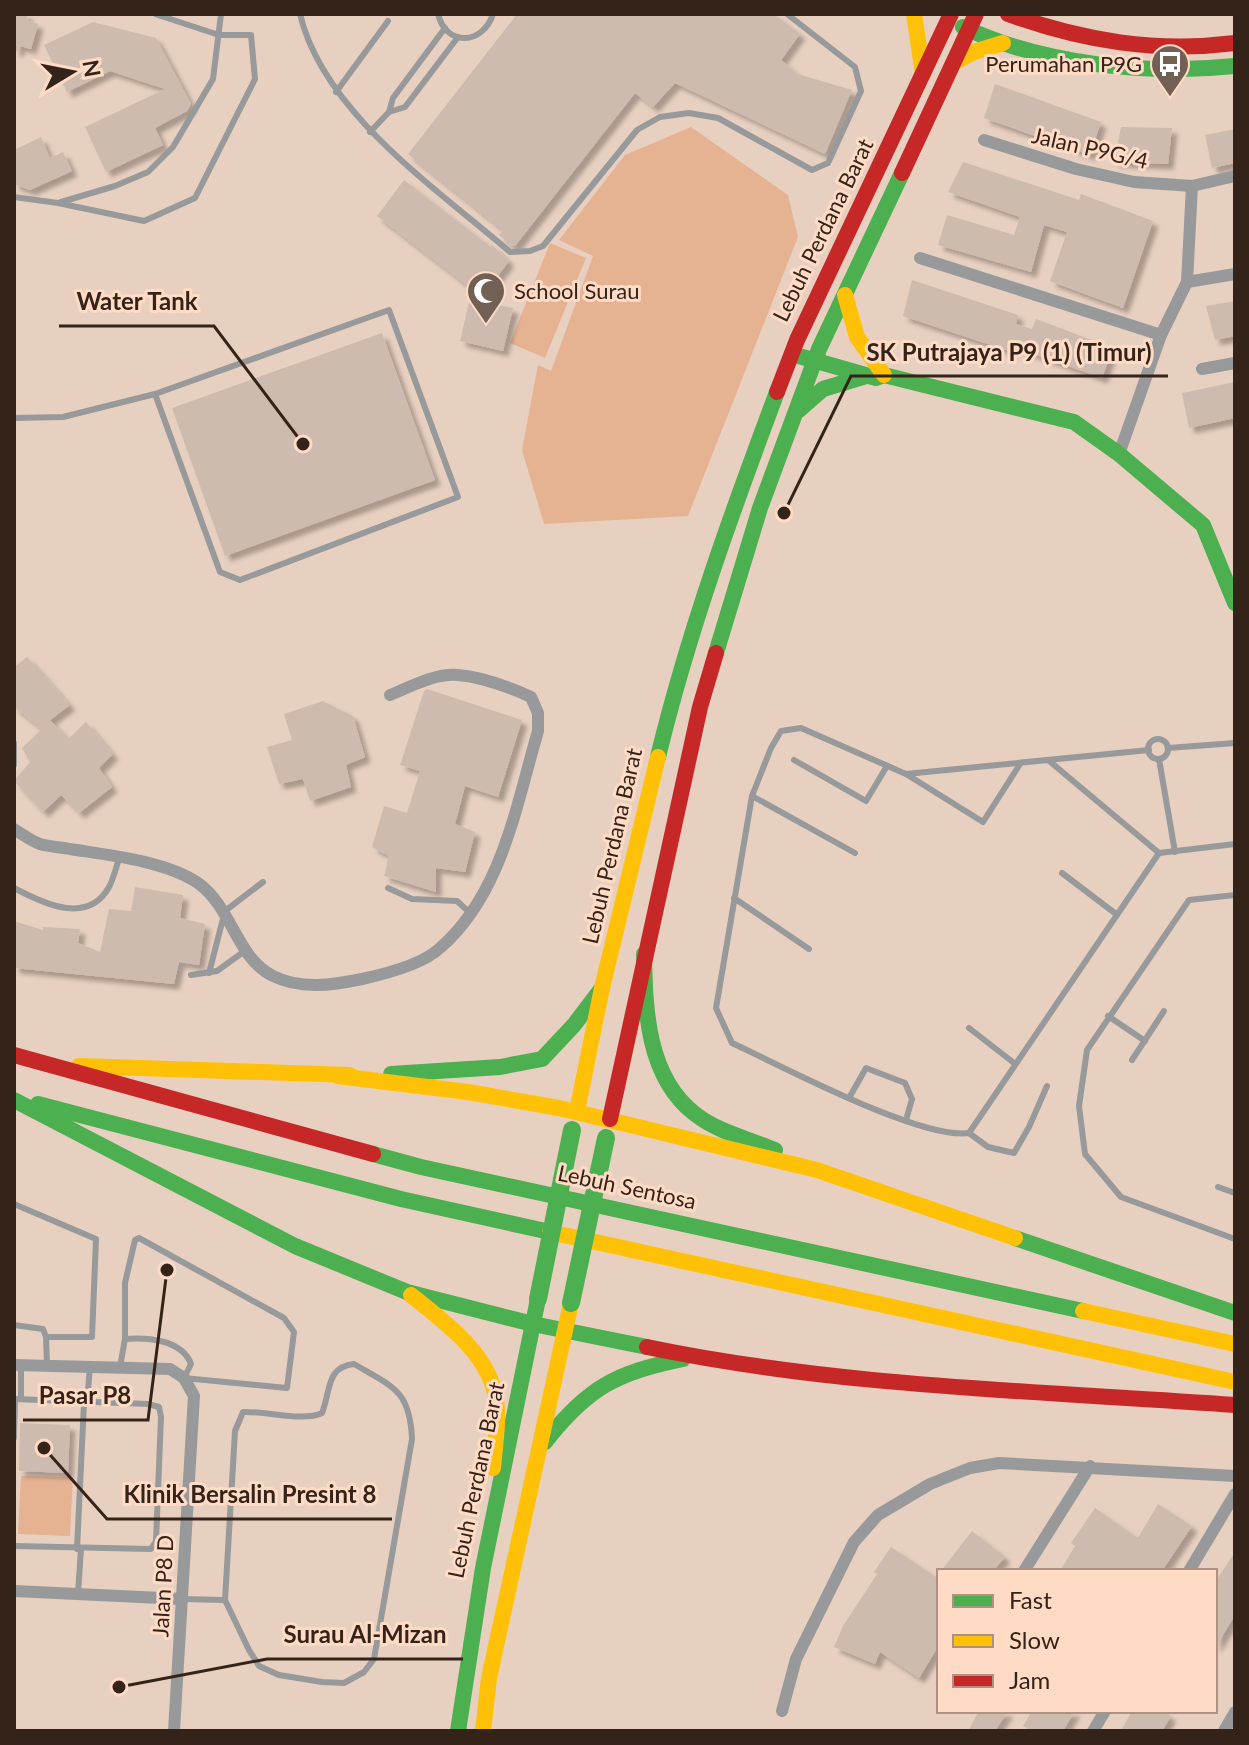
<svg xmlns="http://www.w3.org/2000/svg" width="1249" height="1745" viewBox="0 0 1249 1745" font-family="Lato,sans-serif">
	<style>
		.green { fill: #e5b292 }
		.building { fill: #cebbaf; filter: url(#shadow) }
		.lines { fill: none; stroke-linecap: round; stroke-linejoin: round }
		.lane { stroke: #97999a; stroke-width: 6 }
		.street { stroke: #97999a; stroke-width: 12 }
		.fast { stroke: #4caf50; stroke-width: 16 }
		.slow { stroke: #ffc107; stroke-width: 16 }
		.jam { stroke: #c62828; stroke-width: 16 }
		.fast-bridge { stroke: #4caf50; stroke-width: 18 }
		.labels { text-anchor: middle; stroke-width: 6; stroke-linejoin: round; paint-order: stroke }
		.poi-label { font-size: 22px; fill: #342319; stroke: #ffdbc6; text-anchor: end }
		.street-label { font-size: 22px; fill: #342319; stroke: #ffdbc6 }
		.leader { fill: none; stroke: #342319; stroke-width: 3 }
		.callout-dot { fill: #342319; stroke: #ffdbc6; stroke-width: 3 }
		.callout-label { font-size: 24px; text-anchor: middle; font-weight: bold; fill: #342319; stroke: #ffdbc6; stroke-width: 6; stroke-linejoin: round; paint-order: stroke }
	</style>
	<defs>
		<filter id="shadow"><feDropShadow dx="5.5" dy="5.5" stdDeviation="2" flood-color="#0004"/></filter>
	</defs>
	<rect width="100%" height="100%" fill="#e8d0c1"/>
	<g class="green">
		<path d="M691,127L788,195L798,237L688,516L544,524L522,450L538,365L551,371L593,256L559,240L625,155Z"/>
		<path d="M550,243L586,258L545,358L510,343Z"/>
		<path d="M21,1476L73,1477L70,1536L18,1534Z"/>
	</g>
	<g class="building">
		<path d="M14,14H28L26,20L38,24L31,49L20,46L18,51H14Z"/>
		<path d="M517,14H774L800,34L781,60L798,74L852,90L825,154L675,83L653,107L635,93L515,246H512L499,235L503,230L408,154Z"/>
		<path d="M93,22L156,38L191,104L187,111L155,128L163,145L106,172L85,127L165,89L110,71L67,92L44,45Z"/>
		<path d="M995,84L1101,122L1090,155L984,118Z"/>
		<path d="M1121,127L1172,128L1168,164L1114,162Z"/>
		<path d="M1235,129V163L1212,168L1205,135Z"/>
		<path d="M41,137L50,158L63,152L72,171L30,190L14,184V150Z"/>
		<path d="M963,162L1079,200L1081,194L1153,221L1123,308L1050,281L1067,232L1044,225L1031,272L938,245L947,215L1014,235L1020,217L948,192Z"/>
		<path d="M404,180L491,247L492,245L509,261L479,301L513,308L503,351L460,341L472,289L377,216Z"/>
		<path d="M912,280L1018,315L1016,324L1032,329L1036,319L1113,348L1102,378L1014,347L1012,352L903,316Z"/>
		<path d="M1235,301V336L1215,340L1206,306Z"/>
		<path d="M382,333L435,480L225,556L172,408Z"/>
		<path d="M1235,382V418L1189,428L1182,393Z"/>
		<path d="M27,657L70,705L50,720L68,739L86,722L113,754L99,768L112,787L79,813L61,795L43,812L14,781L30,762L22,748L42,729L14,707V667Z"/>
		<path d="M427,689L522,720L498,797L465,786L455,824L475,832L465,872L436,868V892L384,876L389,856L372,847L384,806L407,813L420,771L400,765L424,691Z"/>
		<path d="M323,701L353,716L365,757L346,765L351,787L310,801L303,779L279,784L267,747L292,740L284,714Z"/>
		<path d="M135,887L183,895L180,918L205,924L199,965L179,962L174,984L14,968V921L43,930V927L80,929L78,943L100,952L109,909L131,911Z"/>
		<path d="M20,1423L70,1425L68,1473L19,1471Z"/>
		<path d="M1158,1504L1192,1526L1162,1571H1060L1075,1546L1071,1543L1095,1508L1138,1538Z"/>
		<path d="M972,1531L1005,1557L993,1571H941Z"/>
		<path d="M891,1547L939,1579V1645L919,1678L880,1652L875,1664L834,1647L843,1626L877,1574L874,1572Z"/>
		<path d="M1235,1552V1615L1215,1648V1582Z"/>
		<path d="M979,1711H1008L995,1731H968Z"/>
		<path d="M1032,1711H1075L1063,1731H1032L1023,1726Z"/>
		<path d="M1132,1711H1163L1171,1716L1162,1731H1121Z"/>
	</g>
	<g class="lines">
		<g class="lane">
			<path d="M300,14C323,112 437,189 510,252L530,251L543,246L637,130L660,117L689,113L718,118L812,170L828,163L861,91L855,67L787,14"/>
			<path d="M438,14C446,47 483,45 493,14"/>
			<path d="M336,92L388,21"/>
			<path d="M389,112L393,98L445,28"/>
			<path d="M370,132L389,112L405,107L458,37"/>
			<path d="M14,197L58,203L144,221L195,198L255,79L251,35H219L155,14"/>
			<path d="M61,202L115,186L148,172L173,147L213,79L221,14"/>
			<path d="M14,418L63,417L155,394L389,310L458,497L240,580L220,572L155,394"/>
			<circle cx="1158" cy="749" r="10"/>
			<path d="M14,743V765"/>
			<path d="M1168,748L1235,743"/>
			<path d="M1149,750L906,774L801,728L781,731L771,748L752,796L716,1008L732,1043C782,1066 920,1140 969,1133L1159,853L1235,844"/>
			<path d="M1159,759L1175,852"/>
			<path d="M794,760L866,801L887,766"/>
			<path d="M1048,760L1159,853"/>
			<path d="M906,774L983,822L1020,764"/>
			<path d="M752,796L855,853"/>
			<path d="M1062,873L1116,914"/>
			<path d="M14,888C44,904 88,925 109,887C114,878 116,866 120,857"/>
			<path d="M388,888L412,899L457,901L469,912"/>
			<path d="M1235,895L1189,900L1087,1050L1079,1106L1085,1154L1121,1197L1235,1239"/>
			<path d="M734,898L809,949"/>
			<path d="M209,973L225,911L263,882"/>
			<path d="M191,975L217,971L246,950"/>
			<path d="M1108,1016L1145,1041"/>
			<path d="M969,1028L1014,1063"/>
			<path d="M1132,1060L1164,1011"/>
			<path d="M849,1098L866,1068L905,1083L912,1099L906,1120"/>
			<path d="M969,1133L988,1147L1014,1153L1029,1127L1047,1086"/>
			<path d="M1218,1187L1235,1193"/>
			<path d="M14,1204L96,1239L92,1337H46"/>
			<path d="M14,1325L43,1329L46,1337L47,1364"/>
			<path d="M354,1364C393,1387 410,1390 412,1439L374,1659L364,1672L344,1683L322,1682L279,1675L259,1666L249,1650L225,1600L235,1431L243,1412C267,1411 303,1422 322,1413C331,1390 326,1367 354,1364Z"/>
			<path d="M120,1367L125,1339V1283L135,1240L139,1238L284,1318L294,1332L287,1388L184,1378L191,1364C182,1340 148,1337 125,1339"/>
			<path d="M14,1399L148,1404L159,1407L161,1417L156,1541L151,1549L14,1546"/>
			<path d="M21,1399V1365"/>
			<path d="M87,1404L90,1365"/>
			<path d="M14,1438L15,1399"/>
			<path d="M77,1549L84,1403"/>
			<path d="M78,1593L81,1549"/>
			<path d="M182,1599L225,1600"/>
		</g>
		<g class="street">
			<path d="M984,140L1076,169L1134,182L1192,186L1235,176"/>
			<path d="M920,258L1161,335"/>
			<path d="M1187,282L1235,274"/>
			<path d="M1202,369L1235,363"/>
			<path d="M1119,454L1161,335L1187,282L1192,186"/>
			<path d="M14,829C22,834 31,841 40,844C50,847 61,847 70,849C108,855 166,861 198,883C232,907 237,959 273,976C301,990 333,985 362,979C385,974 423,964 440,948C502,894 516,806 538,731V713L531,697C509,687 482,677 458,675C435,673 410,687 390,695"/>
			<path d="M14,1365L170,1369L184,1378L194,1396L174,1731"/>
			<path d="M1024,1571L1090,1466"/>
			<path d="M1189,1571L1235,1494"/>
			<path d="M14,1591L182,1599"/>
			<path d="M782,1711L796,1659L854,1542L878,1515L930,1484L970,1468L999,1463L1235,1476"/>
			<path d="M1093,1731L1105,1711"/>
			<path d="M1224,1731L1235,1712"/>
		</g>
		<g class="fast">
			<path d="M963,27C1044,65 1147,75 1235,66"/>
			<path d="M792,354L876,378L884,375L1074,422L1119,454L1203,525L1235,603"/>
			<path d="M799,410L823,389L866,376"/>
			<path d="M716,653L760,508L819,349L902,173"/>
			<path d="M658,757C688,633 732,512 777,392"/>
			<path d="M644,954C645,1010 647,1077 695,1114C718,1132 749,1139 775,1150"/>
			<path d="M391,1074L500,1067L542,1059L574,1025L602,988"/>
			<path d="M14,1100L295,1246L407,1292L533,1324L647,1347"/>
			<path d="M38,1104L401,1199L550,1232"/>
			<path d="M373,1154L421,1167L1083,1311"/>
			<path d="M1015,1238L1235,1313"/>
			<path d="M545,1442C588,1387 616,1373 683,1359"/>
			<path d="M458,1731L483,1568L538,1299"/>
		</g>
		<g class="slow">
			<path d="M914,14L923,74"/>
			<path d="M953,63L974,52L1003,43"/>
			<path d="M845,295L857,337L884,375"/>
			<path d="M79,1066L350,1075"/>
			<path d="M338,1076L468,1092L559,1108L817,1170L1015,1238"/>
			<path d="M577,1111L602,988L658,757"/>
			<path d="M550,1232L1235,1382"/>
			<path d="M411,1295C444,1322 489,1353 496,1399C499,1422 495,1445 493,1468"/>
			<path d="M1083,1311L1235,1344"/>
			<path d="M483,1731L489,1678L571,1303"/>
		</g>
		<g class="jam">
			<path d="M1008,14C1083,41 1156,53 1235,43"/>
			<path d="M902,173L976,14"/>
			<path d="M777,392L797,340L951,14"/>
			<path d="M14,1055L373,1154"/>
			<path d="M610,1119L700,707L716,653"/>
			<path d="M647,1347C839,1387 1039,1391 1235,1405"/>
		</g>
		<g class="fast-bridge">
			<path d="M538,1299L572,1130"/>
			<path d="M571,1303L606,1138"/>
		</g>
	</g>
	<defs>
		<symbol id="bus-pin" viewBox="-11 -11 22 30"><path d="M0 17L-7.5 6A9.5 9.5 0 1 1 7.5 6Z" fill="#736054" stroke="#ffdbc6"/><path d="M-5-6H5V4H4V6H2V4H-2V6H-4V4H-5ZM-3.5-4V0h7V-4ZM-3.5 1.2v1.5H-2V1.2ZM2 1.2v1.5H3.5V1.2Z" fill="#fff"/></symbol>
		<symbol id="mosque-pin" viewBox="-11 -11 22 30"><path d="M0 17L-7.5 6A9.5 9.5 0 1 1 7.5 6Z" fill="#736054" stroke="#ffdbc6"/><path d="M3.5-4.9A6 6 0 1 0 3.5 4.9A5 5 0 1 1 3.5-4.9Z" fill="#fff"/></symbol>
	</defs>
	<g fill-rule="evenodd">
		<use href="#bus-pin" x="1148" y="42" width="44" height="60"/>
		<use href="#mosque-pin" x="464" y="269" width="44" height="60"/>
	</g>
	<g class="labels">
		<g class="poi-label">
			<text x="1142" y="72">Perumahan P9G</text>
			<text x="514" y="299" text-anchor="start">School Surau</text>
		</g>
		<g class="street-label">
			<text transform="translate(1090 148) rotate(13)" y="8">Jalan P9G/4</text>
			<text transform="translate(823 230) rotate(-64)" y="8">Lebuh Perdana Barat</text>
			<text transform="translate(612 846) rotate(-77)" y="8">Lebuh Perdana Barat</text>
			<text transform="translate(627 1187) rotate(12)" y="8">Lebuh Sentosa</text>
			<text transform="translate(476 1480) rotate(-78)" y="8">Lebuh Perdana Barat</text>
			<text transform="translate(163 1586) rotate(-87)" y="8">Jalan P8 D</text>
		</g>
	</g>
	<path class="leader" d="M303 444L214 326H59M784 513L851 376H1168M167 1270L148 1420H23M44 1448L107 1519H392M119 1687L267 1659H463"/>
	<g class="callout-dot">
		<circle cx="303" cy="444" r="8"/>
		<circle cx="784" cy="513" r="8"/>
		<circle cx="167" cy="1270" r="8"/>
		<circle cx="44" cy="1448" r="8"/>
		<circle cx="119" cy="1687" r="8"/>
	</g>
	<g class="callout-label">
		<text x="137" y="310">Water Tank</text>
		<text x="1009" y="361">SK Putrajaya P9 (1) (Timur)</text>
		<text x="85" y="1404">Pasar P8</text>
		<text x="250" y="1503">Klinik Bersalin Presint 8</text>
		<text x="365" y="1643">Surau Al-Mizan</text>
	</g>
	<rect width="1249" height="1745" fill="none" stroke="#342319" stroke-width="32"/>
	<rect x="937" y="1569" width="280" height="144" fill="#ffdbc6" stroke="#ae9181" stroke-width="2"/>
	<rect x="953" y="1595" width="40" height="12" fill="#4caf50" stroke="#ae9181" stroke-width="2"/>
	<text x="1009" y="1609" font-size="24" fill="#342319">Fast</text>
	<rect x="953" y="1635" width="40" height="12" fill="#ffc107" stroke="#ae9181" stroke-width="2"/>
	<text x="1009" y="1649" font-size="24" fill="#342319">Slow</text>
	<rect x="953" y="1675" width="40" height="12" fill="#c62828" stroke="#ae9181" stroke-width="2"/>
	<text x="1009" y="1689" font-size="24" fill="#342319">Jam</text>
	<g transform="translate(72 72) rotate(80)" stroke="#ffdbc6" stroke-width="6" paint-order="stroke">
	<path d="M0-6L14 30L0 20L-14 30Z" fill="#342319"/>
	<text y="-12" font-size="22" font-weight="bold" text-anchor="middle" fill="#342319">N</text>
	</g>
</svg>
